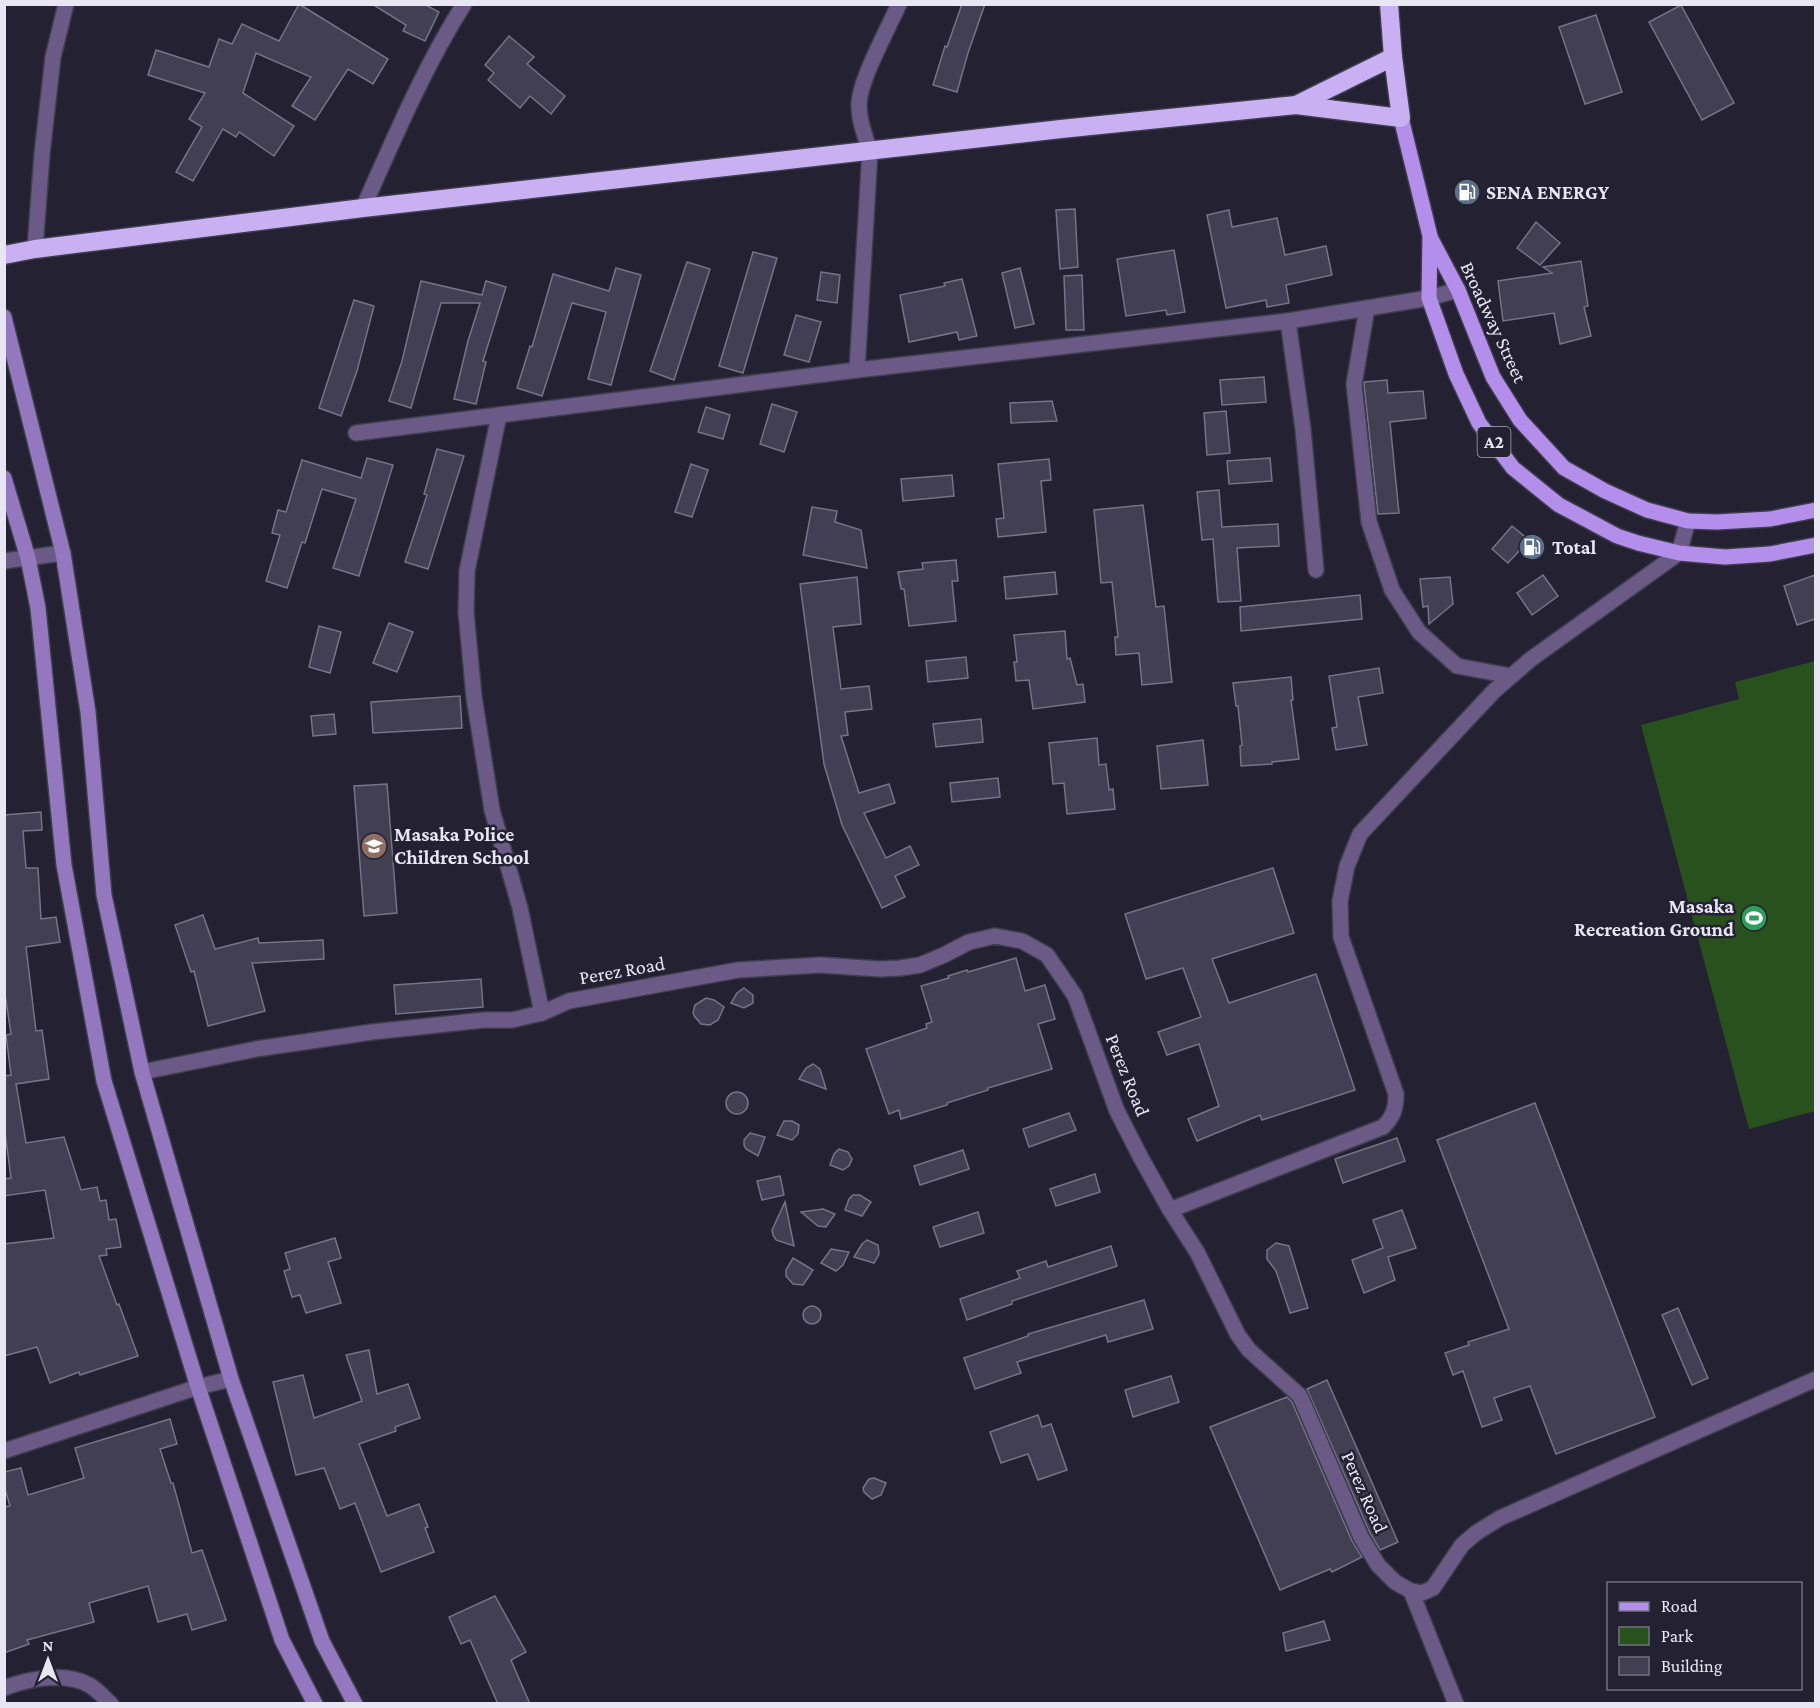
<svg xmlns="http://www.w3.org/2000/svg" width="1820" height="1708" viewBox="0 0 1820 1708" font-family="'Crimson Pro',serif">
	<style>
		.green { fill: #29511d }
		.building { fill: #423f52; stroke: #757388; stroke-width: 1.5 }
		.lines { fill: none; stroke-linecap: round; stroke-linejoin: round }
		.street-casing { stroke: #3e3d4d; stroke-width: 18 }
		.secondary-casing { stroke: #3e3d4d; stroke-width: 18 }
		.primary-casing { stroke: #3e3d4d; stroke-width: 18 }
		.highway-casing { stroke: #3e3d4d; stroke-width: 21 }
		.street { stroke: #6b5a86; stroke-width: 15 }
		.secondary { stroke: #9378bf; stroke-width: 15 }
		.primary { stroke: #b38feb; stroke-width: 15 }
		.highway { stroke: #c8b0f2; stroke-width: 18 }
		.labels { text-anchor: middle; stroke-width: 5; stroke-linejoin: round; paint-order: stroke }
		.shield { fill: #232132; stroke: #acabb8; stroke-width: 1.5 }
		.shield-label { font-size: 18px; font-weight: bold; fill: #e7e6f2 }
		.poi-label { font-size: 20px; font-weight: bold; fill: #e7e6f2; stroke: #232132; text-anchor: start }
		.street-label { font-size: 20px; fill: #e7e6f2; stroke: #232132 }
	</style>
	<rect width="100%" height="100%" fill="#232132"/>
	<path class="green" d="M1815,661V1111L1749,1129L1641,725L1739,699L1735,682Z"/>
	<g class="building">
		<path d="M299,4L388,59L373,84L348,69L315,120L292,106L311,77L256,53L243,93L294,126L274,156L239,132L236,137L223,129L193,181L176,172L202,127L189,119L205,93L148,75L156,50L209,67L219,39L232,44L242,24L279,41Z"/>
		<path d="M372,4H424L439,12L425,41L403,31L406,25Z"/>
		<path d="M962,4H985L968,53L957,92L933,85L945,46L947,47Z"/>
		<path d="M1681,5L1734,103L1702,120L1649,22Z"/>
		<path d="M1596,15L1622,92L1585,104L1559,27Z"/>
		<path d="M509,36L534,57L527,64L565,96L551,114L530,96L520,108L488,80L494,73L485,65Z"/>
		<path d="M1075,209L1078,267L1060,269L1056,210Z"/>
		<path d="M1229,210L1232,227L1277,218L1285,255L1326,246L1332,275L1286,285L1289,303L1267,307L1266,300L1226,308L1207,215Z"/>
		<path d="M1536,222L1560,243L1540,265L1517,248Z"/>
		<path d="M1174,250L1185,312L1167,315L1166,310L1126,316L1117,259Z"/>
		<path d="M753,252L777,258L743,373L719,366Z"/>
		<path d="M1581,261L1588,306L1584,307L1591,336L1560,344L1554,313L1503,321L1498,281L1552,273L1543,267Z"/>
		<path d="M687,262L710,269L674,380L650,371Z"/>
		<path d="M616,268L641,275L611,385L588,379L606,312L572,303L542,396L517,388L530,346L532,347L553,274L609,291Z"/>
		<path d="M1020,268L1034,324L1015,328L1002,273Z"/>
		<path d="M821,272L840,275L837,303L817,300Z"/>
		<path d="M1082,275L1084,330H1066L1064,276Z"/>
		<path d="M962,279L977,336L959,340L957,332L909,342L900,295L945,286L944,283Z"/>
		<path d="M421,281L482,295L486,281L506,287L483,361L486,362L476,404L454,399L468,341L480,303H441L411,408L389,401L402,361Z"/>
		<path d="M354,300L374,306L357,371L341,416L319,408Z"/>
		<path d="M796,315L821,322L809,362L784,355Z"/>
		<path d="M1264,377L1266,402L1222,405L1220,380Z"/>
		<path d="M1387,380L1388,393L1423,391L1426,418L1390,422L1399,513L1378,514L1364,384V382Z"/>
		<path d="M1052,401L1057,421L1011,423L1010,403Z"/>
		<path d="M772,404L797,412L784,452L760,444Z"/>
		<path d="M706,407L730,415L723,439L698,432Z"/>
		<path d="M1226,411L1230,453L1207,455L1204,413Z"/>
		<path d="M437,449L464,456L428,569L405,562L427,495L424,494Z"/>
		<path d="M367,458L393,465L359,576L333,568L356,499L322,489L305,543L302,542L287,588L266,581L280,535L272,533L278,510L286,512L302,460L361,478Z"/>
		<path d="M1270,458L1272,481L1229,484L1227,461Z"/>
		<path d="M1049,459L1051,480L1041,481L1046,532L998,537L996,519L1004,518L998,464Z"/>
		<path d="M691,464L708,470L692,517L675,512Z"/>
		<path d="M952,475L954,496L903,501L901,479Z"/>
		<path d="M1219,490L1222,527L1278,524L1279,546L1237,548L1241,601L1218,602L1213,539L1202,540L1197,492Z"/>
		<path d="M1143,505L1156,607L1164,606L1172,682L1142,685L1139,653L1116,655L1115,637H1118L1112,582L1101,583L1094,510Z"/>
		<path d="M812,507L837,511L835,522L861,530L867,568L803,555Z"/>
		<path d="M1512,526L1529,540L1508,563L1492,549Z"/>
		<path d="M956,560L958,581H952L956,621L909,626L904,589H901L898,572L923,569L922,563Z"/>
		<path d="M1055,572L1057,594L1006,599L1004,577Z"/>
		<path d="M1543,575L1558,596L1532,615L1517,593Z"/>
		<path d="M1815,575V619L1797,625L1784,586Z"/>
		<path d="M857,577L861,624L833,627L841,689L869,686L872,709L845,712L848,735L841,736L859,793L889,784L895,803L864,813L886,858L910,846L919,865L895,876L905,897L882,908L842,825L824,764L800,584Z"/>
		<path d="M1450,577L1453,604L1429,624L1428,606L1423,607L1420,579Z"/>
		<path d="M1360,595L1362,619L1241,631L1240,607Z"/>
		<path d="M389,623L413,632L397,672L373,663Z"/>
		<path d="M319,626L341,632L330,673L309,667Z"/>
		<path d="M1065,631L1067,659L1070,658L1077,685L1083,684L1085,702L1033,709L1029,680L1016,681L1014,662H1017L1014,635Z"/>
		<path d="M966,657L968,678L928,682L926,661Z"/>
		<path d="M1379,668L1383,693L1358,697L1367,745L1336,750L1332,728L1337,727L1329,676Z"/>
		<path d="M1291,677L1293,700H1291L1299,759L1272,762V764L1241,766L1240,746L1242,745L1238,706H1236L1233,683Z"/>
		<path d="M460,696L462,728L373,733L371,702Z"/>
		<path d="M334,714L336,734L313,736L311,716Z"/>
		<path d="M981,719L983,742L936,747L933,724Z"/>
		<path d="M1097,738L1099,765L1106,764L1109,790L1113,789L1115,809L1067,814L1064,783L1053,784L1049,743Z"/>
		<path d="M1203,740L1208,785L1161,789L1157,746Z"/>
		<path d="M998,778L1000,797L952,802L950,783Z"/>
		<path d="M387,784L397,913L364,916L354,786Z"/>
		<path d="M41,812L42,830L23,831L26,868H38L41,919L56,917L60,942L26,947L36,1031L42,1030L49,1079L16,1084L26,1143L64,1137L81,1190L97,1187L100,1201L106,1200L109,1220L116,1219L121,1247L106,1249L107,1255L99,1256L117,1305L119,1304L138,1356L80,1375L79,1372L50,1383L37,1347L4,1356V1244L54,1238L45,1190L4,1196V1179L11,1178L4,1125V1076L11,1075L6,1035L11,1034L4,987V815Z"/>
		<path d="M1273,868L1294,933L1212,959L1229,1003L1316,974L1355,1090L1262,1120L1260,1115L1197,1141L1188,1119L1219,1106L1199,1044L1167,1055L1158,1032L1201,1017L1183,968L1146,979L1125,914Z"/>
		<path d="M203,915L215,949L258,938L259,943L323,940L324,959L252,963L265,1011L208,1026L194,971L191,972L175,925Z"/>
		<path d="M1016,958L1025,991L1045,985L1055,1019L1038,1024L1052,1069L988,1088V1090L947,1103V1105L901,1119L899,1110L889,1114L866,1049L927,1028L926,1024L932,1022L921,986L949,978L948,976L967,970L968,972Z"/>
		<path d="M481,979L483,1007L396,1014L394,985Z"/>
		<path d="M744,988L753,995V1003L744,1008L731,1003L737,993Z"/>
		<path d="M706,998L714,1000L724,1007L718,1020L710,1025L701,1024L695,1017L693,1013L695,1005Z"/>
		<path d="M813,1064L820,1069L826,1089L799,1079L806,1068Z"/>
		<circle cx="737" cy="1103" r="11"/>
		<path d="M1535,1103L1655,1417L1556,1454L1530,1386L1494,1398L1502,1420L1482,1427L1463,1371L1453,1375L1445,1353L1469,1345L1468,1342L1509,1329L1437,1140Z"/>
		<path d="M1069,1113L1076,1130L1029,1147L1023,1129Z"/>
		<path d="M784,1121H792L799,1125L798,1134L792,1140L777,1135Z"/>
		<path d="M750,1133L765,1137L758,1156L746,1149L744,1145V1140Z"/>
		<path d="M1397,1138L1405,1161L1343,1183L1335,1159Z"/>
		<path d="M839,1149L848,1152L852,1159L849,1166L843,1170L830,1165L834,1154Z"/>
		<path d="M963,1150L969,1169L920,1185L914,1166Z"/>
		<path d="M1095,1174L1100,1192L1056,1206L1050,1189Z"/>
		<path d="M780,1176L784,1195L762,1200L757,1181Z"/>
		<path d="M853,1195H860L871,1202L862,1216L845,1210L849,1199Z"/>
		<path d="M785,1202L794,1246L776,1240L773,1235L772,1230Z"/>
		<path d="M823,1209L835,1214L826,1227L818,1226L801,1212Z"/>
		<path d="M1402,1210L1416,1248L1388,1257L1395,1280L1364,1293L1352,1260L1383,1248L1373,1220Z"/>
		<path d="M978,1212L984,1233L940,1247L933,1227Z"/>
		<path d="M335,1238L341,1258L328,1262L341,1303L306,1313L300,1295L292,1297L284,1271L290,1269L285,1253Z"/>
		<path d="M867,1240L878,1245L879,1254L874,1263L854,1257L862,1244Z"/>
		<path d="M1276,1243L1289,1246L1308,1308L1290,1313L1276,1271L1267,1259V1250Z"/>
		<path d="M1111,1246L1117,1266L1012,1301V1304L967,1320L960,1299L1020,1278L1017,1271L1046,1261L1048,1267Z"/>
		<path d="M831,1249L849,1252L843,1265L836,1271L821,1263Z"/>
		<path d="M793,1258L813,1270L803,1285L793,1284L786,1276V1270Z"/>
		<path d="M1144,1300L1153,1329L1108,1342L1106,1335L1017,1362L1021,1373L975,1389L964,1358L1028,1336V1334Z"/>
		<circle cx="812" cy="1315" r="9"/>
		<path d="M1678,1308L1708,1378L1692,1385L1662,1315Z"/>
		<path d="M369,1350L377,1394L408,1384L420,1418L395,1427L396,1431L359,1444L387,1516L419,1504L428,1527L425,1528L434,1552L381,1572L355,1503L340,1509L324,1468L296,1475L273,1382L303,1375L314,1418L362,1401L346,1355Z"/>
		<path d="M1171,1376L1179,1402L1133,1417L1125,1390Z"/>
		<path d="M1327,1380L1398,1542L1380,1550L1370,1533L1307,1389Z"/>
		<path d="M1287,1397L1292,1402L1352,1541L1362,1557L1332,1572L1330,1569L1280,1590L1210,1427Z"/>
		<path d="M1038,1415L1042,1427L1051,1424L1067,1470L1038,1480L1028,1454L1001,1463L990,1432Z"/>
		<path d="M170,1419L177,1444L160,1449L171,1483H173L192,1553L202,1550L226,1620L192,1630L187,1614L158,1622L148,1586L89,1603L94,1622L27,1640L29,1644L4,1653V1507L10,1506L4,1486V1472L21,1468L28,1495L84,1478L75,1448Z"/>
		<path d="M874,1478L886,1483L881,1495L872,1499L864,1492L863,1488L869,1479Z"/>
		<path d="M495,1596L526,1652L511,1660L530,1704H498L470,1640L461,1644L449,1617Z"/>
		<path d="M1324,1621L1330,1640L1286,1651L1283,1633Z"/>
	</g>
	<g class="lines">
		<defs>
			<g id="street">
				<path d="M363,208C394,139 423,69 464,4"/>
				<path d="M35,249L42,154L53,57L66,4"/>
				<path d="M1367,308L1354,384L1369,522L1392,590L1419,632L1457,666L1511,676"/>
				<path d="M1288,321L1303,429L1316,570"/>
				<path d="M857,370L870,151C865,136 859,121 859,105C859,81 888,29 899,4"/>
				<path d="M499,415L467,571L466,612L474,697L492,810L520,908L542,1013"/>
				<path d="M356,433L857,370L1288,321L1429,298L1458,290"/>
				<path d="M4,561L63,553"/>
				<path d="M142,1072L256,1049L372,1032L484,1020H512L542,1013L569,1001L738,970L820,965L880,969L900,968L920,965L944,955L969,942L995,936L1022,941L1047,955L1075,996L1117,1111L1140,1156L1170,1210L1197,1252L1238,1335L1249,1350L1300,1396L1361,1537L1378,1565L1395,1582L1411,1591L1422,1593L1433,1588L1462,1545L1476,1533L1500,1518L1816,1379"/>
				<path d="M1170,1210L1383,1127C1393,1117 1396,1109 1396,1094L1341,937L1340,901L1347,866L1360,834L1494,691L1531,659L1679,553L1688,521"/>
				<path d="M4,1451L198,1387L231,1379"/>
				<path d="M1411,1591L1456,1704"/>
				<path d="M4,1688C28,1679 65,1671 89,1685C97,1689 104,1698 111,1704"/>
			</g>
			<g id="secondary">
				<path d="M4,317L63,553L88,712L104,895L142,1072L231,1379L322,1641L355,1704"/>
				<path d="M4,478L28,558L38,608L64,865L104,1081L198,1387L282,1640L315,1704"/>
			</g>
			<g id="primary">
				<path d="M1401,118L1430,236L1429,298L1456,374L1479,423L1513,468L1559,505L1617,536L1638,543L1679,553L1725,557L1770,554L1816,545"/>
				<path d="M1431,239L1458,290L1493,377L1520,420L1564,468L1605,491L1647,510L1688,521L1717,522L1770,519L1816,510"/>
			</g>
			<g id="highway">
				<path d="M1296,105L1393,57"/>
				<path d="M4,255L35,249L363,208L1061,129L1296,105L1401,118L1393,57L1389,4"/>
			</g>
		</defs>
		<use href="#street" class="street-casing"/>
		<use href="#secondary" class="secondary-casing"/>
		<use href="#primary" class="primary-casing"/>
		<use href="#highway" class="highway-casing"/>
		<use href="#street" class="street"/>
		<use href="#secondary" class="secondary"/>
		<use href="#primary" class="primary"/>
		<use href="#highway" class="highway"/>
	</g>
	<defs>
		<symbol id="fuel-disc" viewBox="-11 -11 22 22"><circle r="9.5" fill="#5c6f8a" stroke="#232132"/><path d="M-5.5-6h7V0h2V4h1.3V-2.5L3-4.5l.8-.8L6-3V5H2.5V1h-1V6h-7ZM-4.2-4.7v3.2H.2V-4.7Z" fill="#fff"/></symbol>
		<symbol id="school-disc" viewBox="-11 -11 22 22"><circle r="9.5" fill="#8d6e63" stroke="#232132"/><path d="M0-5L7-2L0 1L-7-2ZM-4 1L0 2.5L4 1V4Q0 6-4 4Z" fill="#fff"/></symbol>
		<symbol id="stadium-disc" viewBox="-11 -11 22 22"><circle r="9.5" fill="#2e9e5b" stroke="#232132"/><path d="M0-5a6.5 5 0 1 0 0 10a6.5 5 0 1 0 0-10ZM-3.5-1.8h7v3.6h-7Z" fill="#fff"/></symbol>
	</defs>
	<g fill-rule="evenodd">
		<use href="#fuel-disc" x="1452" y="177" width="30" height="30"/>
		<use href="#fuel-disc" x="1517" y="532" width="30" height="30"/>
		<use href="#school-disc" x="359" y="831" width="30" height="30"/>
		<use href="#stadium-disc" x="1739" y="903" width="30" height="30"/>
	</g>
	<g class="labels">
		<rect class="shield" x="1477.5" y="427" width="33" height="30" rx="4.5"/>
		<g class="shield-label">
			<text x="1494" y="448">A2</text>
		</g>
		<g class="poi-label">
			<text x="1486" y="199">SENA ENERGY</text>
			<text x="1552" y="554">Total</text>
			<text x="394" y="841">Masaka Police<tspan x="394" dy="23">Children School</tspan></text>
			<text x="1734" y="913" text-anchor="end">Masaka<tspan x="1734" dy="23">Recreation Ground</tspan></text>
		</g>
		<g class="street-label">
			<text transform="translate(1494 322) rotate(65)" y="7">Broadway Street</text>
			<text transform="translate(622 970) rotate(-10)" y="7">Perez Road</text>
			<text transform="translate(1128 1075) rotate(68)" y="7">Perez Road</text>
			<text transform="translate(1365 1492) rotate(66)" y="7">Perez Road</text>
		</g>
	</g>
	<rect width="1820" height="1708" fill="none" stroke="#e7e6f2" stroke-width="12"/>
	<rect x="1607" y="1582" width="195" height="108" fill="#232132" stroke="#71707f" stroke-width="1.5"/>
	<rect x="1619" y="1602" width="30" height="9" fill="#b38feb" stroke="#71707f" stroke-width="1.5"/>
	<text x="1661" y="1612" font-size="18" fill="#e7e6f2">Road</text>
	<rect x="1619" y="1627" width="30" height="18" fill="#29511d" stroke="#71707f" stroke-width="1.5"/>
	<text x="1661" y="1642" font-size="18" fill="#e7e6f2">Park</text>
	<rect x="1619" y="1657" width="30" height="18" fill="#423f52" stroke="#71707f" stroke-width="1.5"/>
	<text x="1661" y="1672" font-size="18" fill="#e7e6f2">Building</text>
	<g transform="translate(48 1660)" stroke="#232132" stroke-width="4.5" paint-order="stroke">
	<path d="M0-4.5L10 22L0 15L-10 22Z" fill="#e7e6f2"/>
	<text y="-9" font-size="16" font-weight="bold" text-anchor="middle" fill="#e7e6f2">N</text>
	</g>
</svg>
